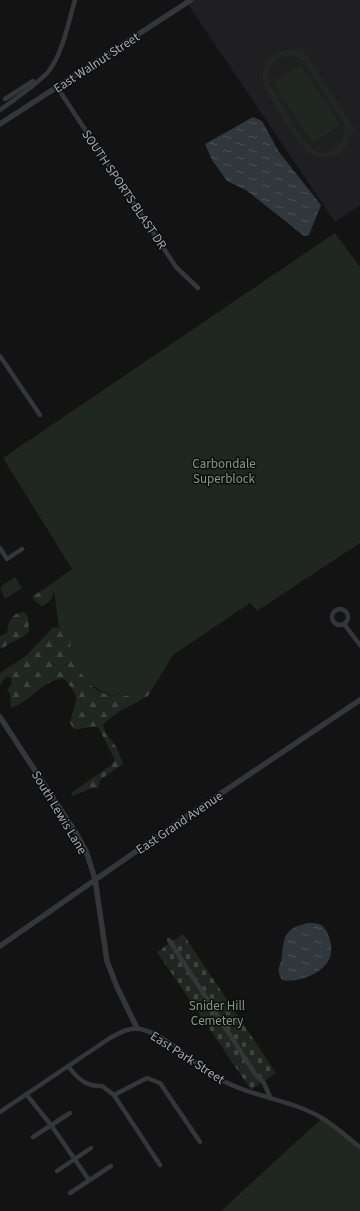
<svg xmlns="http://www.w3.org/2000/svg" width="360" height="1211" viewBox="0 0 360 1211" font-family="'Source Sans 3',sans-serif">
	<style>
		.built { fill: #1f1f21 }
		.forest { fill: url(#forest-firs) }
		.cemetery { fill: url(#cemetery-stones) }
		.park { fill: #202620; fill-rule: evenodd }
		.water { fill: url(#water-ripples) }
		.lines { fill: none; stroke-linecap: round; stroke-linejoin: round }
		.minor { stroke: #353639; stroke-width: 4.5 }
		.tertiary { stroke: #353639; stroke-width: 5.5 }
		.labels { text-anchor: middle; stroke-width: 3; stroke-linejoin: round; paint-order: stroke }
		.street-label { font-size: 13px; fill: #a6abb3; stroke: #0e0e0f }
		.park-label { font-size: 13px; fill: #809c80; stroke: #0e0e0f }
	</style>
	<defs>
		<pattern id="forest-firs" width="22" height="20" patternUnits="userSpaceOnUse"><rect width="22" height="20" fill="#202620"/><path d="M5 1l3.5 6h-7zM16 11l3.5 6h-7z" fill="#3d433e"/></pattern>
		<pattern id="cemetery-stones" width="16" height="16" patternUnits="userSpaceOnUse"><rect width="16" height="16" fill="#202620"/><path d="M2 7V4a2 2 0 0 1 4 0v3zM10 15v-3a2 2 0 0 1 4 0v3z" fill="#3d433e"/></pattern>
		<pattern id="water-ripples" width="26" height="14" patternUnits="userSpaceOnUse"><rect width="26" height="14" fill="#30383d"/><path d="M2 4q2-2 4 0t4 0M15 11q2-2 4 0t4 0" fill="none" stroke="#4b5257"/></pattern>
	</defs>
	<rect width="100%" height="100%" fill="#131314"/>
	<path class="built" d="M191,0H360V205L335,222L187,3Z"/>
	<g class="forest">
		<path d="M44,589L54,591C53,598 48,604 42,606L35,601L32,596Z"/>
		<path d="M24,612L28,617L29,632C22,638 20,639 12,642C7,644 5,648 0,649V636L7,633C9,621 11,613 24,612Z"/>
		<path d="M53,627L59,628L72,635C76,646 84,676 89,683C96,691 110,697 121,696C131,695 141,690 151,691L148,696L120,711L103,724L105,732L117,748L123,764L100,780L98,788L90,789L72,796L71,793L111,765L115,760L98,727C89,725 83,730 74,729L70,723C75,699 83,700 64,679C42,679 30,703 11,708L10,694L7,690L12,684L11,678L7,676L0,685V673L27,655Z"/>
	</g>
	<path class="cemetery" d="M183,934L276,1073L251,1090L157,952Z"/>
	<g class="park">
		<path d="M302,48L356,131L351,134C349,143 344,152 335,156C326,159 316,158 308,152C296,143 276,105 266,90C258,74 265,54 284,50C291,49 296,52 302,48ZM284,56H295L304,62L342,120C352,141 328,163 311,147C298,136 281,102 271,87C264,74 270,61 284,56Z"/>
		<path d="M300,65L340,125L313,143L273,82Z"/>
		<path d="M335,233L360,267V543L257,611L250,603L173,655L151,691C140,690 129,697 118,696C96,694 72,670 70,648C70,644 72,639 72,635L59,628L54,591L44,589L72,569L3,458Z"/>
		<path d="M15,577L22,588L5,599L0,587Z"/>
		<path d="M322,1118L360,1147V1211H221Z"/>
	</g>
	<g class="water">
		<path d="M253,117L262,121L279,152L321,205L309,235L304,236L246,190L227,181L212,160L205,144Z"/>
		<path d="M308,923C312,923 317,923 321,925C329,930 334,948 330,957C324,974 298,983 282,980C275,967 281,967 282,956C284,934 286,928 308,923Z"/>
	</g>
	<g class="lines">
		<g class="minor">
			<path d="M57,87L176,267L198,288"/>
			<path d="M5,99L33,81"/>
			<path d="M0,110C16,98 35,86 48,72C62,56 69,20 75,0"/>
			<path d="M0,356L40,415"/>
			<path d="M0,548L7,559L22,549"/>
			<circle cx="340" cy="617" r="8"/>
			<path d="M344,624L360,645"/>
			<path d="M169,940L255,1074L264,1083L270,1097"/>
			<path d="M68,1066C77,1078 86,1087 102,1086L114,1095L160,1165"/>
			<path d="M26,1094L51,1125L89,1180"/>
			<path d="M114,1095L147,1078L160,1083L200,1142"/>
			<path d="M0,1112L110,1038C121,1032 131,1026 144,1030C169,1037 196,1066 220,1079C251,1097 290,1099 322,1118C335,1126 348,1138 360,1147"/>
			<path d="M33,1137L70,1113"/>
			<path d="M57,1171L91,1148"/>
			<path d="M70,1193L111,1166"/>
		</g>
		<g class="tertiary">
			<path d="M0,124L191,0"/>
			<path d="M0,717L76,833L86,851L95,879L107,961L117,987L137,1028"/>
			<path d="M0,946L171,827L360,700"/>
		</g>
	</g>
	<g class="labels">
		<g class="street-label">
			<text transform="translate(96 62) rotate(-33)" y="5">East Walnut Street</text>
			<text transform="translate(125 189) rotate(56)" y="5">SOUTH SPORTS BLAST DR</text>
			<text transform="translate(60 812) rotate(59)" y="5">South Lewis Lane</text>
			<text transform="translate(179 822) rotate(-34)" y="5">East Grand Avenue</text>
			<text transform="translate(188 1057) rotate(33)" y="5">East Park Street</text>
		</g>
		<g class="park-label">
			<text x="224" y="468">Carbondale<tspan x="224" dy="15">Superblock</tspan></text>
			<text x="217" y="1010">Snider Hill<tspan x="217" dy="15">Cemetery</tspan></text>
		</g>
	</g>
</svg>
